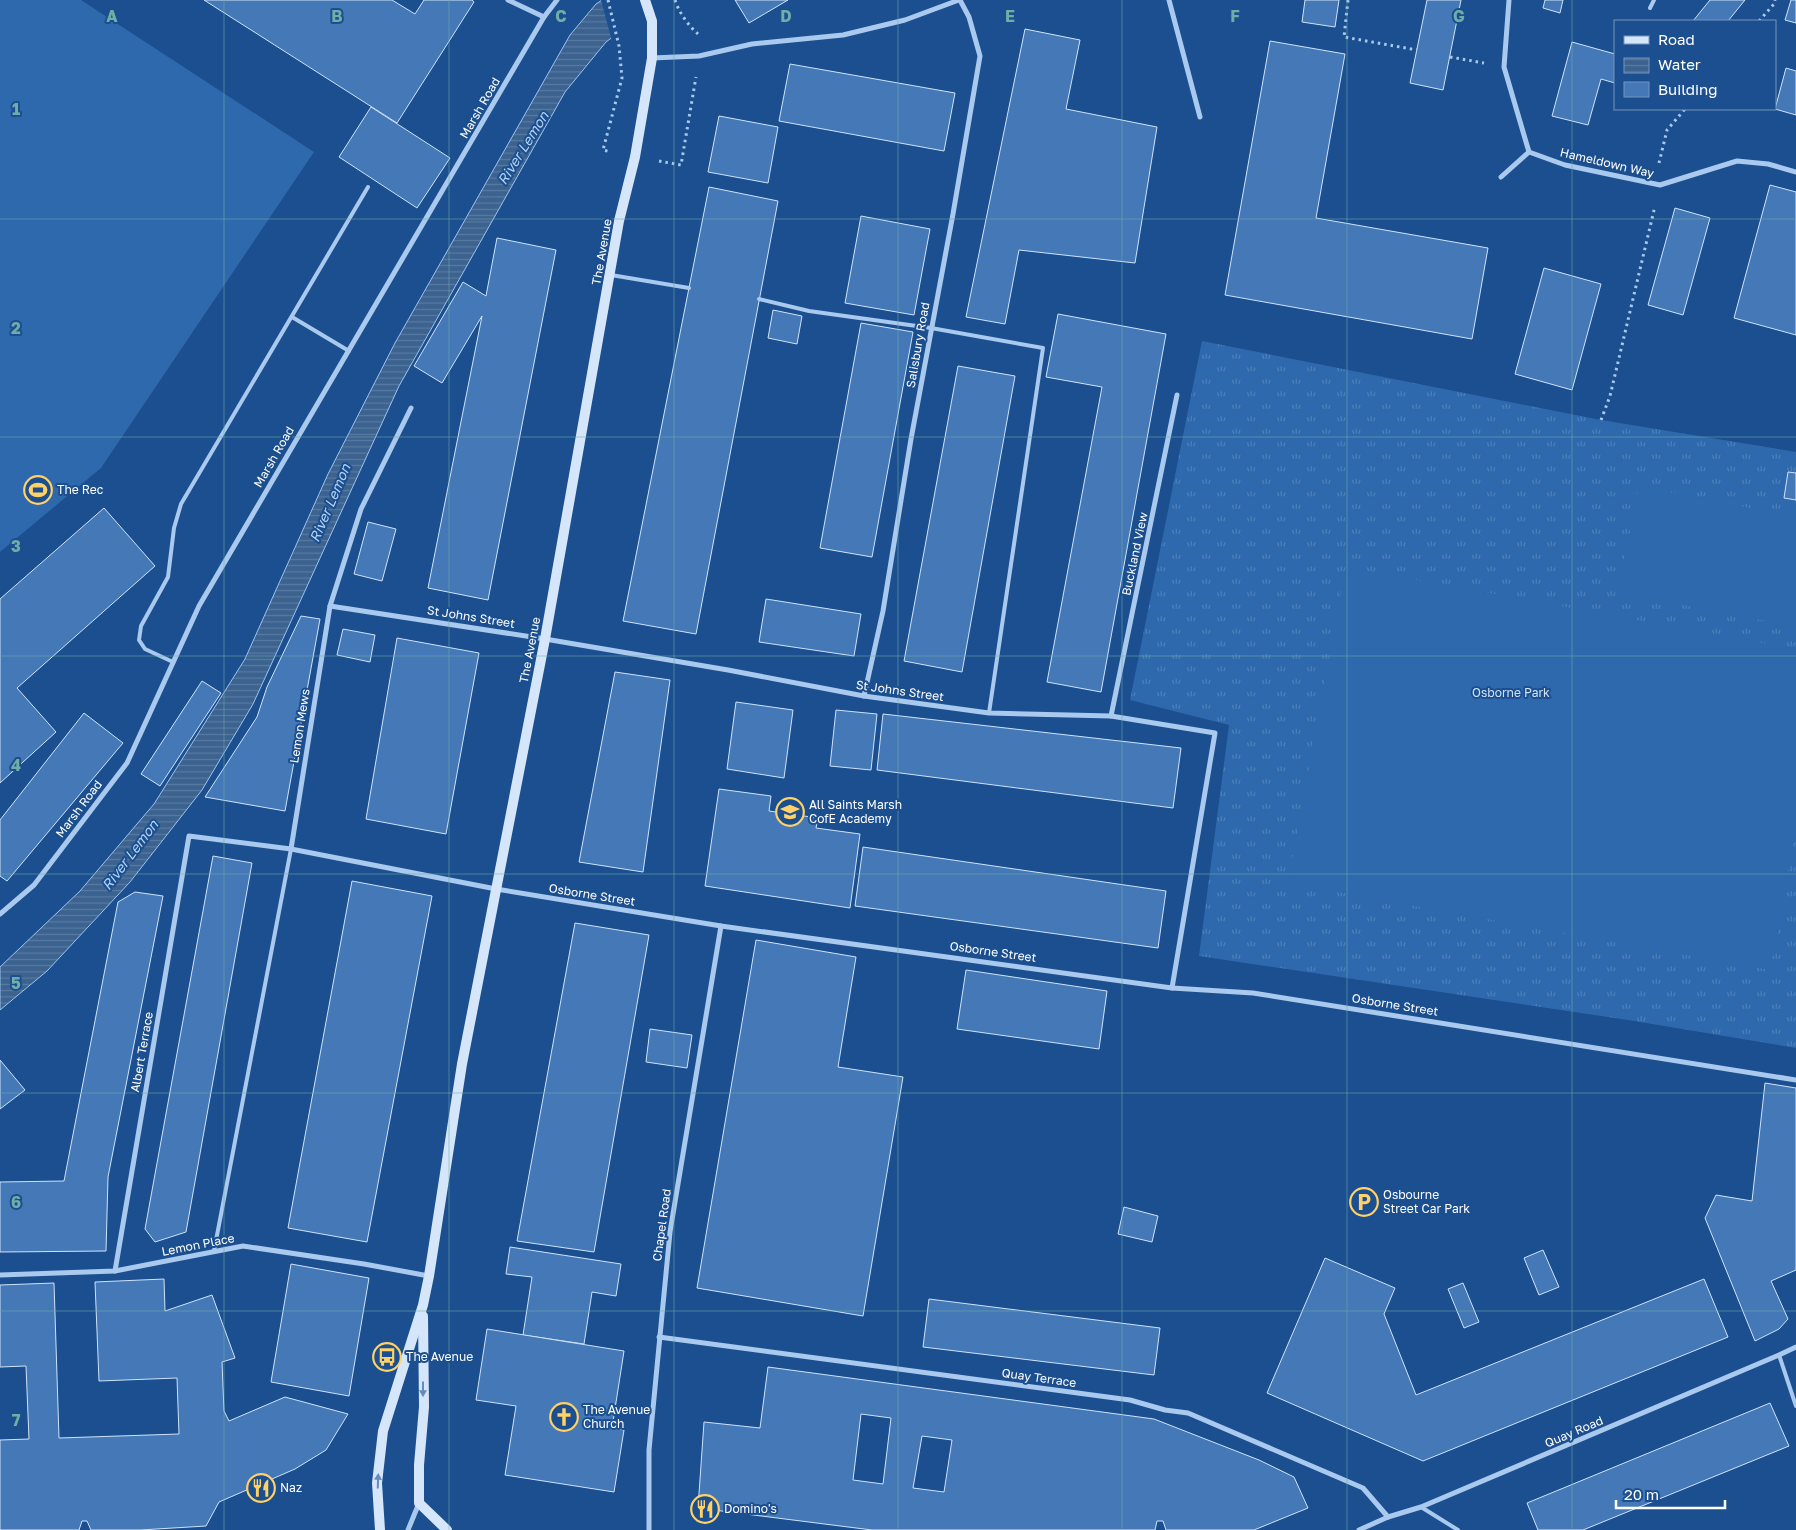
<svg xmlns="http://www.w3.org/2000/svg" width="1796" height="1530" viewBox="0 0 1796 1530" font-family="'Golos Text',sans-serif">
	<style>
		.grass { fill: url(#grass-tufts) }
		.garden { fill: #2e69ad }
		.water { fill: url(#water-rules); stroke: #9cc4f0 }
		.pier { fill: #1b4f8f }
		.building { fill: #4478b7; stroke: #cfe3fa; fill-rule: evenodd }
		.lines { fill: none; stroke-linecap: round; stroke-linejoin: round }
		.path { stroke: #a9c9ee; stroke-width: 3; stroke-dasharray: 2.5 4; stroke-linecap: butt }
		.service { stroke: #a9c9ee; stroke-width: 4 }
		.minor { stroke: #a9c9ee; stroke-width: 5 }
		.secondary { stroke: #d6e6fa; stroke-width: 10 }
		.oneway { fill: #668bba }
		.grid { fill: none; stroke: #6fada8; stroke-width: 1; stroke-opacity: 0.55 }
		.labels { text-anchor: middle; stroke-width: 4; stroke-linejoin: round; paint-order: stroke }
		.street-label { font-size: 12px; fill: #fff; stroke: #1b4f8f }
		.poi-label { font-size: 12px; fill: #fff; stroke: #1b4f8f; text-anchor: start }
		.park-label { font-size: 12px; fill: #cfe3fa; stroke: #1b4f8f }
		.water-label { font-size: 14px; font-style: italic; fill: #b5d3f5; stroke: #1b4f8f }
		.grid-label { font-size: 16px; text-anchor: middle; font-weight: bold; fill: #6fada8; stroke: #1b4f8f; stroke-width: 4; stroke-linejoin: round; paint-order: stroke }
	</style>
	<defs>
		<pattern id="grass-tufts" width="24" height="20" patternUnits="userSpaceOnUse" patternTransform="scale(1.25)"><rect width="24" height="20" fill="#2e69ad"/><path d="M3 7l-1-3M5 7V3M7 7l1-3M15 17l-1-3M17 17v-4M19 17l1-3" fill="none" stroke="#4d80b9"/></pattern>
		<pattern id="water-rules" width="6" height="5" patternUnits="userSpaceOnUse" patternTransform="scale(1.25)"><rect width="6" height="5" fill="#3c6290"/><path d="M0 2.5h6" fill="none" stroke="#597aa1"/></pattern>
	</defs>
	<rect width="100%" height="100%" fill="#1b4f8f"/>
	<path class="grass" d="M1202,341L1601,420L1796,452V1048L1628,1020L1199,956L1229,725L1130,700Z"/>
	<g class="garden">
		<path d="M0,0H81L314,152L101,468L0,552Z"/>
		<path d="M1639,486L1796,517V627L1618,592Z"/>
		<path d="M1346,567L1796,649V830L1770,970L1288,883Z"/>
	</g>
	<path class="water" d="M602,0H662L606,42L565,92L399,386L253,704L202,790L130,882L47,971L0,1010V967L80,891L154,804L245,659L328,474L395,343L570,35L596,4Z"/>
	<path class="pier" d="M601,0H665L612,41Z"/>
	<g class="building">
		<path d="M204,0H392L415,14L424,0H472L474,2L397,123Z"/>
		<path d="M735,0H788L749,23Z"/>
		<path d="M1305,0H1339L1335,27L1302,22Z"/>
		<path d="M1427,0H1461L1443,90L1410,83Z"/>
		<path d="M1545,0H1563L1560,13L1543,8Z"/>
		<path d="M1710,0H1745L1728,21H1693Z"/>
		<path d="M1791,0H1796V23L1785,20Z"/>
		<path d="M1025,29L1080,40L1066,109L1157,127L1135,263L1019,250L1005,324L966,317Z"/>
		<path d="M1270,41L1345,54L1316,218L1488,248L1472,339L1225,295Z"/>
		<path d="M1572,42L1615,54V83L1601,79L1588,125L1552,116Z"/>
		<path d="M790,64L955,93L944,151L779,121Z"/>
		<path d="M1786,68L1796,71V115L1775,109Z"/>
		<path d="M371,107L450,158L417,208L339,157Z"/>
		<path d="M719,116L778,127L768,183L708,172Z"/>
		<path d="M1770,185L1796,192V335L1734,318Z"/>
		<path d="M709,187L778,201L696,634L623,621Z"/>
		<path d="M1675,208L1710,218L1683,315L1648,305Z"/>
		<path d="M861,216L930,229L914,315L845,303Z"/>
		<path d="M497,238L556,250L488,600L428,588L482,316L442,383L414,366L463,282L486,296Z"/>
		<path d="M1544,268L1601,284L1572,390L1515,374Z"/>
		<path d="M773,310L802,316L797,344L768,338Z"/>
		<path d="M1058,314L1166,334L1101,692L1047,682L1102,387L1046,377Z"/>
		<path d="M861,323L913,332L872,557L820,548Z"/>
		<path d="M958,366L1015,376L962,672L904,661Z"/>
		<path d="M1788,472L1796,473V500L1784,498Z"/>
		<path d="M104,508L155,566L17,688L56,732L0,783V599Z"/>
		<path d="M368,522L396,529L382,581L354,574Z"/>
		<path d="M766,599L861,614L854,656L759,642Z"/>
		<path d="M301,616L320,619L285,811L205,797L257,717L267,687Z"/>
		<path d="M343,629L375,635L370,662L337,655Z"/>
		<path d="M397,638L479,653L446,834L366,819Z"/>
		<path d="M615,672L670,680L643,872L579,862Z"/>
		<path d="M202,681L221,693L160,786L141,774Z"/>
		<path d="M736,702L793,710L784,778L727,769Z"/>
		<path d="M836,710L877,714L871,770L830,766Z"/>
		<path d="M84,713L123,743L7,881L0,876V820Z"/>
		<path d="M883,714L1181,748L1173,808L877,770Z"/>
		<path d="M719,789L771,796L769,811L818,818L816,828L860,834L850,908L705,886Z"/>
		<path d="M863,847L1166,891L1158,948L855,906Z"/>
		<path d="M213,856L252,863L186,1232L155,1242L145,1229Z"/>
		<path d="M352,881L432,896L367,1242L288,1228Z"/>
		<path d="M135,892L163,896L108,1177L106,1251L0,1252V1182L64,1181L118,902Z"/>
		<path d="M575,923L649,935L594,1252L517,1241Z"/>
		<path d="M756,940L856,957L838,1067L903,1077L863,1316L697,1288Z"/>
		<path d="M966,970L1107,991L1099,1049L957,1029Z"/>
		<path d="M650,1029L692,1035L687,1068L646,1062Z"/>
		<path d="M0,1060L25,1090L0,1109Z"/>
		<path d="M1765,1083L1796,1088V1270L1771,1281L1788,1319L1779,1329L1755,1341L1705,1218L1716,1195L1752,1201Z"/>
		<path d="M1124,1207L1158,1216L1152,1242L1118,1234Z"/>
		<path d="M510,1247L621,1264L616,1296L592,1292L584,1344L523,1335L532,1277L506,1274Z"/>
		<path d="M1543,1250L1559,1287L1539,1295L1524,1258Z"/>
		<path d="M1325,1258L1395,1288L1384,1314L1416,1395L1704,1279L1728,1337L1423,1461L1267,1393Z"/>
		<path d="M291,1264L369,1278L349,1396L271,1382Z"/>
		<path d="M164,1279L165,1311L212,1295L235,1358L222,1362L224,1411L229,1421L285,1397L348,1414L326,1450L295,1469L219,1502L206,1526L140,1530H91L87,1521H82L79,1530H0V1440L29,1439L26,1366L0,1367V1285L54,1283L59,1438L179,1434L177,1378L99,1381L95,1282Z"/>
		<path d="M1463,1283L1479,1322L1464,1328L1448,1289Z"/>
		<path d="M929,1299L1160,1328L1154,1375L923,1347Z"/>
		<path d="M487,1329L624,1351L612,1428L624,1430L614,1492L505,1475L516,1406L476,1400Z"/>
		<path d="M768,1367L1154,1419L1259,1460L1294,1477L1308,1508L1254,1530H1166L1163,1521H1157L1155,1530H872L698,1508L704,1422L760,1428ZM861,1414L891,1418L883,1484L853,1480ZM922,1436L952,1440L944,1492L913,1488Z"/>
		<path d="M1770,1403L1789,1446L1583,1530H1538L1527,1503Z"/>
	</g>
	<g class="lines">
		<g class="path">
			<path d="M608,0L619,46L622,78L603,150L611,152"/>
			<path d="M675,0C679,13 689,26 698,34"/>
			<path d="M1348,0L1344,37L1417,50"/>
			<path d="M1759,21L1774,4L1775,0"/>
			<path d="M1450,57L1484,63"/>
			<path d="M659,161L681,165L696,77"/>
			<path d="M1659,163L1667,130L1685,109"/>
			<path d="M1601,420L1610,396L1655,206"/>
		</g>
		<g class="service">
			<path d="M1650,8L1654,0"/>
			<path d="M611,275L689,288"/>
			<path d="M759,299L809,311L931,328L1043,348L989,713"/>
			<path d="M292,317L349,351"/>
			<path d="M173,662L145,649L139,640L141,626L168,577L174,528L181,504L368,187"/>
			<path d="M214,1251L291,849"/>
			<path d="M1779,1355L1796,1406"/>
			<path d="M1421,1507L1458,1530"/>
		</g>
		<g class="minor">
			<path d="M508,0L544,17"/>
			<path d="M1169,0L1200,117"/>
			<path d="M1509,0L1504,67L1529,152L1565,165L1660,185L1737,161L1768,164L1796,172"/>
			<path d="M652,58L699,56L752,44L843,35L905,20L959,0"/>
			<path d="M1501,177L1529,152"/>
			<path d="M330,606L545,639L728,670L864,696L989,713L1111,716L1215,733L1172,988"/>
			<path d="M864,696L883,611L911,439L953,214L980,56L969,17L960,0"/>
			<path d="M1111,716L1177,395"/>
			<path d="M291,849L330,606L361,509L411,408"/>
			<path d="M0,914L34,885L127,763L199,606L544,17L557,0"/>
			<path d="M115,1271L189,836L291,849L496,889L721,926L1172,988L1253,993L1796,1080"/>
			<path d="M0,1275L115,1271L243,1246L364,1264L429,1276"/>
			<path d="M659,1337L1130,1400L1165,1410L1188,1413L1363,1488L1388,1517"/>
			<path d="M408,1530L419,1503"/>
			<path d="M649,1530V1450L670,1232L721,926"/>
			<path d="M1359,1530L1388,1517L1421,1507L1779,1355L1796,1347"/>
		</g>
		<g class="secondary">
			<path d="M423,1316L424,1407L419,1465V1503L447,1530"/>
			<path d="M380,1530L377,1483L383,1431L423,1305L429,1276L462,1064L545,639L619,221L635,157L652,58V21L645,0"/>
		</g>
	</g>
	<defs><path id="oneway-solid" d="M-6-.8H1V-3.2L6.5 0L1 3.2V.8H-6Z" transform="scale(1.25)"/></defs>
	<g class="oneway">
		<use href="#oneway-solid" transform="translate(423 1389) rotate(90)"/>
		<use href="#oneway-solid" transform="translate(378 1481) rotate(-88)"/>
	</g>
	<path class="grid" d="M224,0V1530M449,0V1530M674,0V1530M898,0V1530M1122,0V1530M1347,0V1530M1572,0V1530M0,219H1796M0,437H1796M0,656H1796M0,874H1796M0,1093H1796M0,1311H1796"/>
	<defs>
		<symbol id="stadium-ring" viewBox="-11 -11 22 22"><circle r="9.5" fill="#1b4f8f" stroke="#ffd166" stroke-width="1.5"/><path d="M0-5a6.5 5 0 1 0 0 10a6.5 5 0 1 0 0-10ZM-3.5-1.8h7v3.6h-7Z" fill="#ffd166"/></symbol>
		<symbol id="school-ring" viewBox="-11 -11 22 22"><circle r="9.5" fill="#1b4f8f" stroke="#ffd166" stroke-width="1.5"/><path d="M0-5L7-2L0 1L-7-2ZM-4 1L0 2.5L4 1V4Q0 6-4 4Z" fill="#ffd166"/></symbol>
		<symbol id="parking-ring" viewBox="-11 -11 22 22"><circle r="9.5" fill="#1b4f8f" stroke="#ffd166" stroke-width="1.5"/><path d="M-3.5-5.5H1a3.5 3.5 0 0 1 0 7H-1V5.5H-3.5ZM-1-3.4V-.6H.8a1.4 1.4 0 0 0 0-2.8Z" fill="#ffd166"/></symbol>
		<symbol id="bus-ring" viewBox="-11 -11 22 22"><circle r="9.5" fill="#1b4f8f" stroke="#ffd166" stroke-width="1.5"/><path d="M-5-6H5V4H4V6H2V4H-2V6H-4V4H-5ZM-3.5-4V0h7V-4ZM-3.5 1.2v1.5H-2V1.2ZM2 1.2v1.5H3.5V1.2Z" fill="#ffd166"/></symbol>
		<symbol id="church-ring" viewBox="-11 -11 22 22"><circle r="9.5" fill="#1b4f8f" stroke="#ffd166" stroke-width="1.5"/><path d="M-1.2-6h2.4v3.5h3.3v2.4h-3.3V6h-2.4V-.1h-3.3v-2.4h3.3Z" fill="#ffd166"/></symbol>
		<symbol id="restaurant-ring" viewBox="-11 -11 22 22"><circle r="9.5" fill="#1b4f8f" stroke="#ffd166" stroke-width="1.5"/><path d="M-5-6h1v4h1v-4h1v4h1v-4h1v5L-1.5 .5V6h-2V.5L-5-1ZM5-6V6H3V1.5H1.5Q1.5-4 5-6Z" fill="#ffd166"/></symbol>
	</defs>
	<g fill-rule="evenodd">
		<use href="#stadium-ring" x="22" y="474" width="32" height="32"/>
		<use href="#school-ring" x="774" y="796" width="32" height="32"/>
		<use href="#parking-ring" x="1348" y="1186" width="32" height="32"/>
		<use href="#bus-ring" x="371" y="1341" width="32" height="32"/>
		<use href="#church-ring" x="548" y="1401" width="32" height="32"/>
		<use href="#restaurant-ring" x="245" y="1472" width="32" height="32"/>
		<use href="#restaurant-ring" x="689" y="1493" width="32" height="32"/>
	</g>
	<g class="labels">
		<g class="street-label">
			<text transform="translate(480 108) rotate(-60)" y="4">Marsh Road</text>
			<text transform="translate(1607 163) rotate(13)" y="4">Hameldown Way</text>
			<text transform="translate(602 252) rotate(-80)" y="4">The Avenue</text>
			<text transform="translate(918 345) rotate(-80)" y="4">Salisbury Road</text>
			<text transform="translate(274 457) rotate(-60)" y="4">Marsh Road</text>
			<text transform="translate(1135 554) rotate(-78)" y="4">Buckland View</text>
			<text transform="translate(471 617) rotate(9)" y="4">St Johns Street</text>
			<text transform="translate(530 650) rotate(-79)" y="4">The Avenue</text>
			<text transform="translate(900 691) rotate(8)" y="4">St Johns Street</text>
			<text transform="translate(300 726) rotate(-81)" y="4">Lemon Mews</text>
			<text transform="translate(79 809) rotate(-53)" y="4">Marsh Road</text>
			<text transform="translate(592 895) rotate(9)" y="4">Osborne Street</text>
			<text transform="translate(993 952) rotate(8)" y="4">Osborne Street</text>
			<text transform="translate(1395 1005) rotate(9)" y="4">Osborne Street</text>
			<text transform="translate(142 1052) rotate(-80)" y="4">Albert Terrace</text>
			<text transform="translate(662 1225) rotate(-82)" y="4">Chapel Road</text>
			<text transform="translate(198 1245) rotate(-11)" y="4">Lemon Place</text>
			<text transform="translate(1039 1378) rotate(8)" y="4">Quay Terrace</text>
			<text transform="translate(1574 1432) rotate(-23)" y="4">Quay Road</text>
		</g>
		<g class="poi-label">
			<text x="57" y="494">The Rec</text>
			<text x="809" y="809">All Saints Marsh<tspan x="809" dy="14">CofE Academy</tspan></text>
			<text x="1383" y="1199">Osbourne<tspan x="1383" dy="14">Street Car Park</tspan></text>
			<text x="406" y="1361">The Avenue</text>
			<text x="583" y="1414">The Avenue<tspan x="583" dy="14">Church</tspan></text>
			<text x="280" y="1492">Naz</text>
			<text x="724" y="1513">Domino's</text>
		</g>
		<g class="park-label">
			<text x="1511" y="697">Osborne Park</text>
		</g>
		<g class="water-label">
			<text transform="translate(523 148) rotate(-58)" y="5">River Lemon</text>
			<text transform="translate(330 503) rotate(-67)" y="5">River Lemon</text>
			<text transform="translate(130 855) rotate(-53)" y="5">River Lemon</text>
		</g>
	</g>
	<g class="grid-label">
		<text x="112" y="22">A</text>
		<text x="337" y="22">B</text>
		<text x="561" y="22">C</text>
		<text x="786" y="22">D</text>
		<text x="1010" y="22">E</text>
		<text x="1235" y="22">F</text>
		<text x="1459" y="22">G</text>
		<text x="16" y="115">1</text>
		<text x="16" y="334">2</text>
		<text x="16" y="552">3</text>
		<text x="16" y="771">4</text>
		<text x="16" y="989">5</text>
		<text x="16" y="1208">6</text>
		<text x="16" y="1426">7</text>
	</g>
	<rect x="1614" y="20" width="162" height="90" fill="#1b4f8f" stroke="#7695bc"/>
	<rect x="1624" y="36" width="25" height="8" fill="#d6e6fa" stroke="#7695bc"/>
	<text x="1658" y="45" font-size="15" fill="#ffffff">Road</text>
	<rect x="1624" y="58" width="25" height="15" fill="url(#water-rules)" stroke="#7695bc"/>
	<text x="1658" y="70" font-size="15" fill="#ffffff">Water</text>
	<rect x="1624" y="82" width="25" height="15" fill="#4478b7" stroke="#7695bc"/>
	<text x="1658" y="95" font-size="15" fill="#ffffff">Building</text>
	<path d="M1616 1500v8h109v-8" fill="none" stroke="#ffffff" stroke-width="2.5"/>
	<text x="1624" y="1500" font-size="15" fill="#ffffff" stroke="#1b4f8f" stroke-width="4" paint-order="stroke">20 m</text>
</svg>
